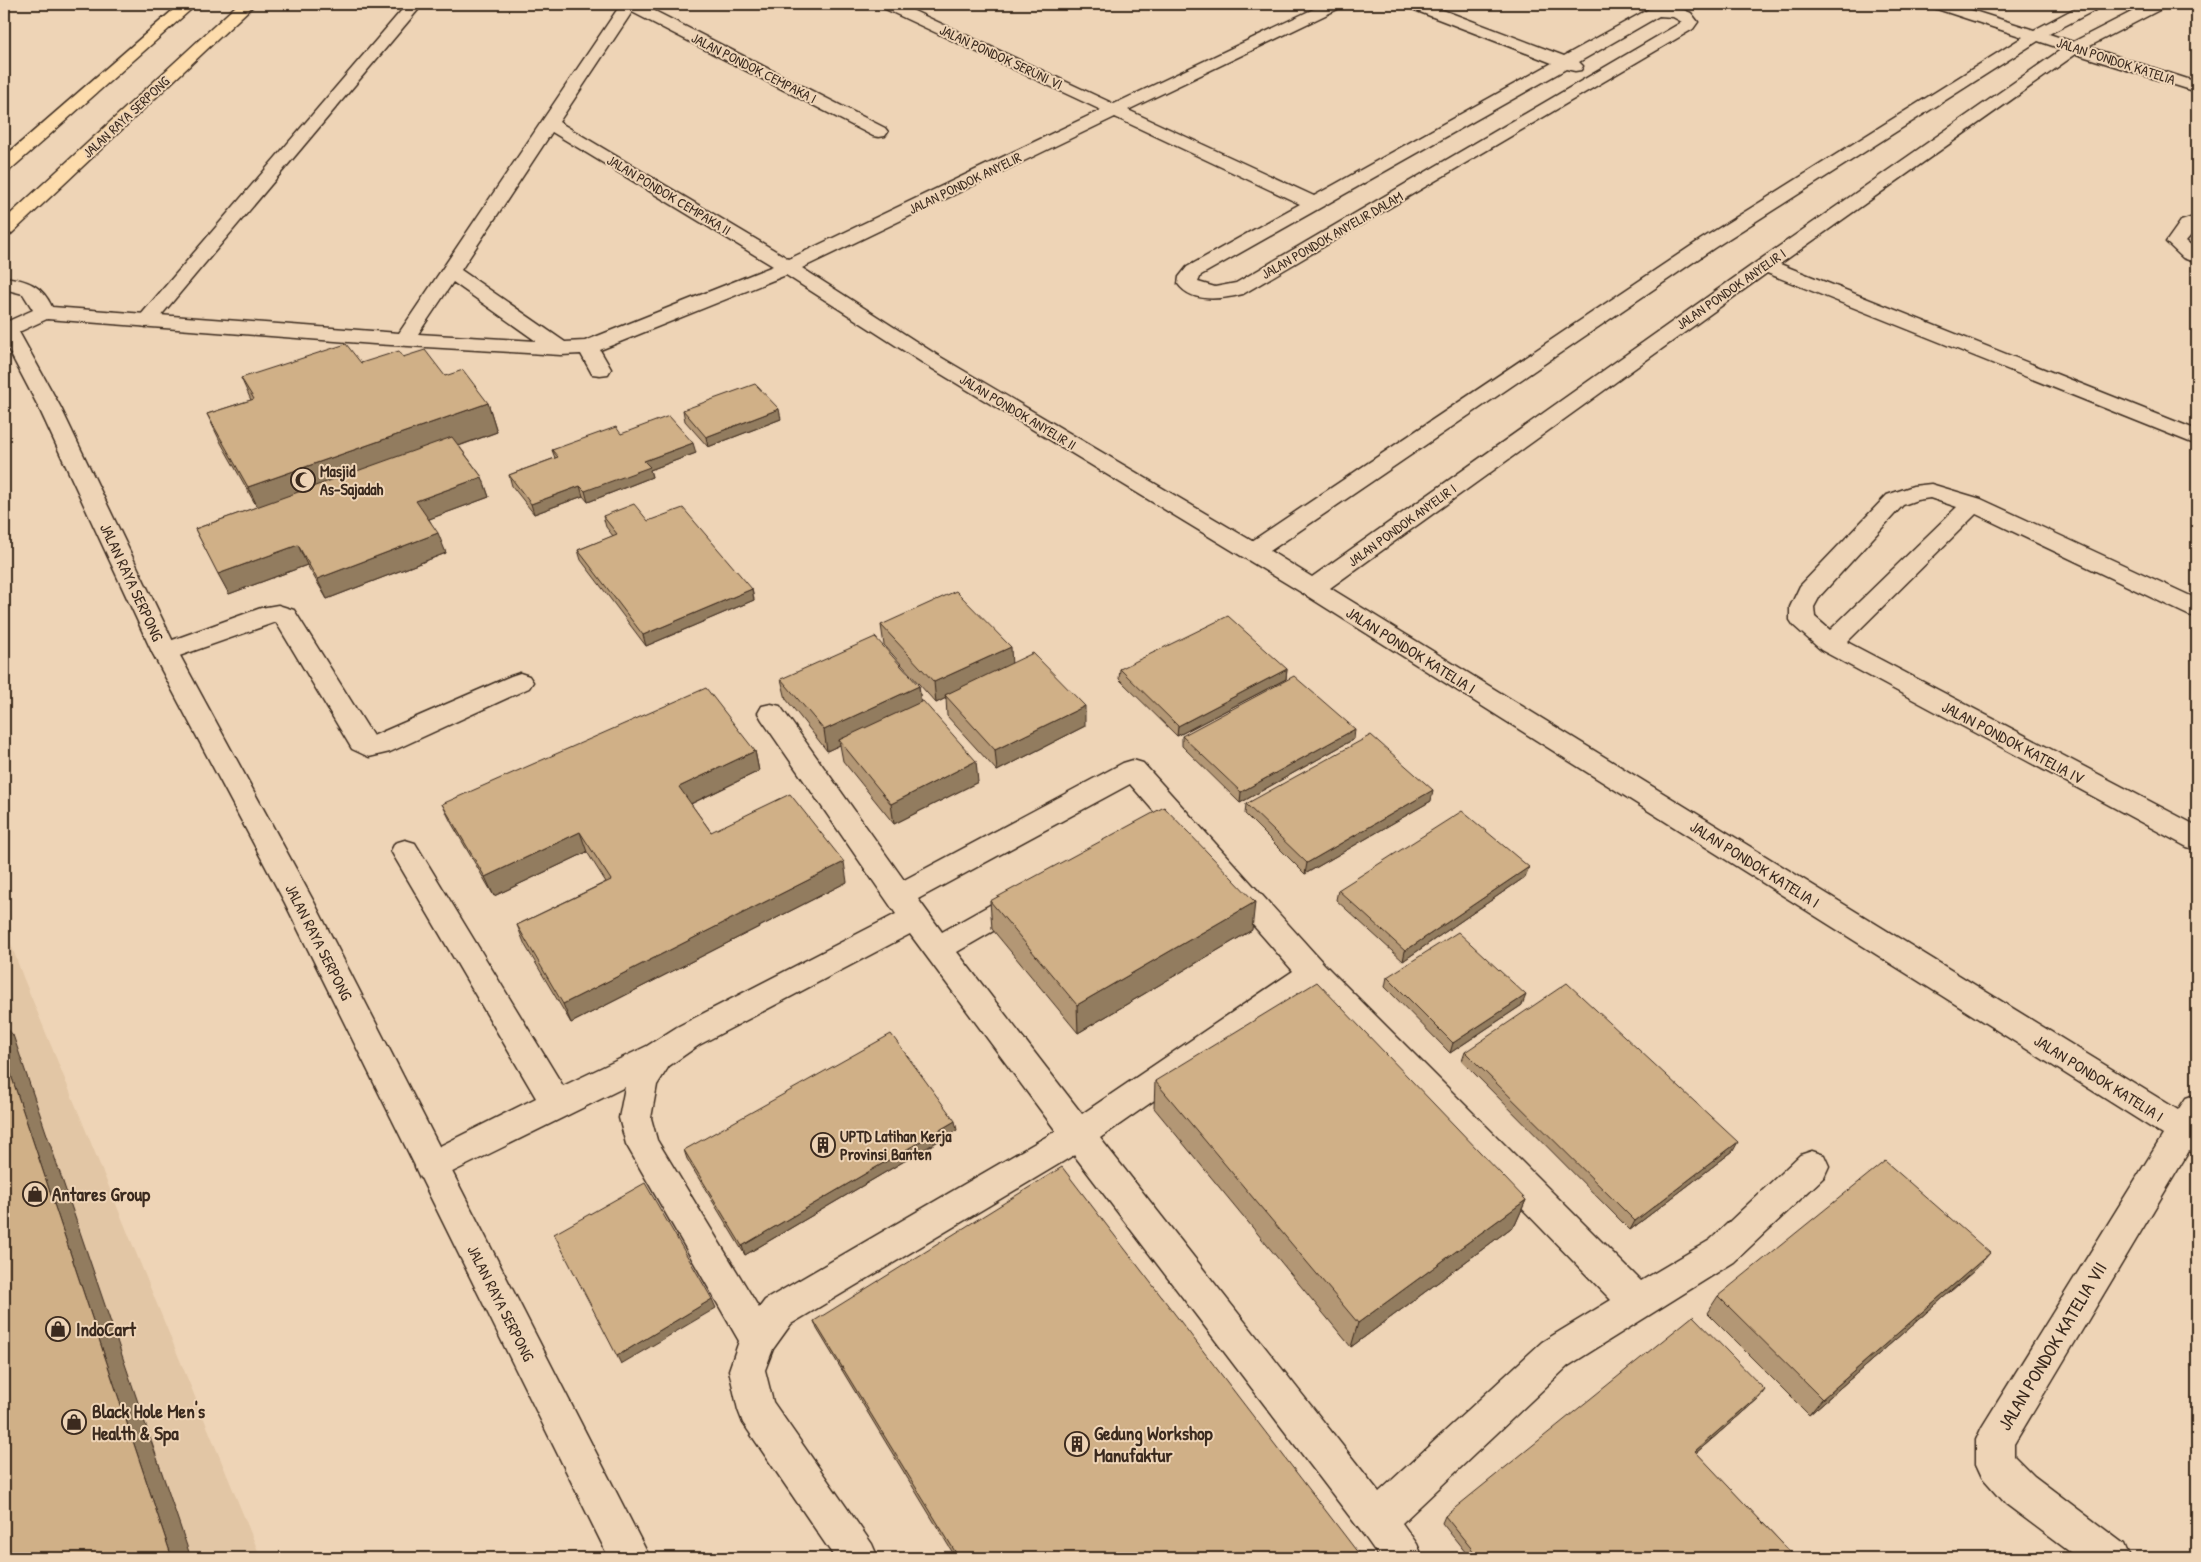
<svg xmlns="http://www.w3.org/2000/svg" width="2201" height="1562" viewBox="0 0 2201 1562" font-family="'Patrick Hand',sans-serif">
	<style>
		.built { fill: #e2c6a5 }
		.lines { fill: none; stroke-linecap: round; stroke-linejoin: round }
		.service-casing { stroke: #3b2a1e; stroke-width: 3 }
		.minor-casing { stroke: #3b2a1e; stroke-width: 3 }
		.primary-casing { stroke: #3b2a1e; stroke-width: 3 }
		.service { fill: #eed4b6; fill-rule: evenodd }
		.minor { fill: #eed4b6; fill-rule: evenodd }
		.primary { fill: #fddcac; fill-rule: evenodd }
		.wall { fill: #b39774; stroke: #3b2a1e }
		.shaded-wall { fill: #927b5e; stroke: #3b2a1e }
		.building { fill: #d0b087; stroke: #3b2a1e }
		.labels { text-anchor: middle; stroke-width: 4; stroke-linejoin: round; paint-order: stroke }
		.far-street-label { font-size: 14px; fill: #3b2a1e; stroke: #eed4b6 }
		.poi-label { font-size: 16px; font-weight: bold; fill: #3b2a1e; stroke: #eed4b6; text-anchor: start }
		.street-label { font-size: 16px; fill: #3b2a1e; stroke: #eed4b6 }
		.near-poi-label { font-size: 19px; font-weight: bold; fill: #3b2a1e; stroke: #eed4b6; text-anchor: start }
		.near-street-label { font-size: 19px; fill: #3b2a1e; stroke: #eed4b6 }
	</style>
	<rect width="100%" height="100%" fill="#eed4b6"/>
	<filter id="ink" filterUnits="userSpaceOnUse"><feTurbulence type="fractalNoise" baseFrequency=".02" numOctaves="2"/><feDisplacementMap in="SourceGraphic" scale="10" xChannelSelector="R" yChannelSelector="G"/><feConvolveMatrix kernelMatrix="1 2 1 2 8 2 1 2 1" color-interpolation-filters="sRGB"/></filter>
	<g filter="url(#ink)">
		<path class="built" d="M4,925L23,977L261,1558H4Z"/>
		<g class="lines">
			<defs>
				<g id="service">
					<path d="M407,4H423L153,325L146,327L139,325L136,321L139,317Z"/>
					<path d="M278,605L294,610L373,736L511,676L520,673L529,676L533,682L529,688L390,752L369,757L352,749L276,622L165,661L156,658L152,652L156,646L261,608Z"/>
					<path d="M771,704L780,706L904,880L1123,763L1133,760L1143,763L1324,964L1641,1281L1710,1240L1800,1155L1812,1151L1824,1155L1829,1166L1824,1177L1734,1262L1568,1366L1402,1523L1417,1544L1423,1558H1380L1363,1534L1074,1155L791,1324L773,1349L765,1370L773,1402L872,1544L878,1558H835L743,1423L738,1410L729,1370L739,1341L626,1144L619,1118L625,1087L432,1182L420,1178L415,1167L420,1156L536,1098L391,851L395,843L405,840L415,843L563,1086L647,1046L677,1027L896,914L762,720L758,713L762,706ZM1130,784L1293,971L1082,1114L957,952L1033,908L1038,900L1033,892L1023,888L1013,892L942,932L918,899ZM910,934L1056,1131L765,1300L759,1308L657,1140L651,1118L657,1085L669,1066L699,1045ZM1311,991L1611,1300L1542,1342L1379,1492L1100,1138Z"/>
				</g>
				<g id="minor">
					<path d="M621,4H641L885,128L888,132L885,136L879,137L873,136L632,12L559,122L789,259L1101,110L881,7L879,4H899L1114,104L1324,4H1344L1342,7L1128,110L1314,196L1552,63L1407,7L1405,4H1427L1564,56L1649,9L1663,6L1684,10L1691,13L1698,22L1693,29L1243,294C1223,299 1192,304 1178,284L1179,277L1187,267L1300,204L1115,117L802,268L937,355L1252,541L1700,240L2023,37L1931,7L1929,4H1952L2034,30L2083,4H2103L2101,7L2049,34L2073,42L2147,4H2167L2165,7L2088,47L2197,82V92L2076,54L1780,264L2197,430V445L1767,273L1330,588L2178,1110L2186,1098L2197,1094V1154L2189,1151L2014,1444V1456L2034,1476L2124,1544L2130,1558H2078L2006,1504L1982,1477L1976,1464V1440L1982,1427L2163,1135L1304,594L923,363L786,275L600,350L611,369L608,374L600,375L592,374L581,354L561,355L374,344L47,319L19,332L61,408L178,652L314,902L650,1558H609L285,903L152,652L39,408L4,341V323L33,310L23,294L4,289V277C27,280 42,285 52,307L399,333ZM1659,16L1673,17L1682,22L1236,283L1215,287L1198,282L1201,275L1566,69L1575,71L1581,70L1583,66L1579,62ZM2038,41L2062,49L1758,261L1312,577L1270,551L1714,248ZM552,132L773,266L585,341L565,342L461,270ZM453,282L536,341L418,334Z"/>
					<path d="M2197,216V228L2186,241L2197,250V263L2183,258L2166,242L2181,221Z"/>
					<path d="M1931,484L1981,499L2197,599V617L2188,615L1976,514L1847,642L2197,826V850L2187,847L1821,650L1794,626L1790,620V607L1800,586L1887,495L1913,486ZM1930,498L1957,507L1830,630L1815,617L1814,607L1820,596L1903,505L1917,500Z"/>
				</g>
				<g id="primary">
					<path d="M180,4H197L10,170L4,171V157Z"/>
					<path d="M238,4H255L11,234L4,236V220Z"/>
				</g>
			</defs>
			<use href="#service" class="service-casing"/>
			<use href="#minor" class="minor-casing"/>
			<use href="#primary" class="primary-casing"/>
			<use href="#service" class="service"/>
			<use href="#minor" class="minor"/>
			<use href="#primary" class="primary"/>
		</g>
		<g class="wall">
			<path d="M403,357L445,376L488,403L497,432L459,446L482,477L489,497L429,519L446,553L327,599L307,565L229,594L195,529L257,507L221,443L207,414L251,400L241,378L361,363Z"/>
			<path d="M683,410L781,419L708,447L685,421Z"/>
			<path d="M621,434L696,453L650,470L652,477L588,502L583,496L534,514L512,486L509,475L555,458L552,450Z"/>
			<path d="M603,516L648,521L752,589L754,600L646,646L581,560L578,550L613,536L606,527Z"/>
			<path d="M881,625L1012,663L1085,726L997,771L947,716L946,698L936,703L884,645Z"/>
			<path d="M1120,669H1287L1286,679L1177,736L1119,679Z"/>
			<path d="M781,679L919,686L921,702L978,782L894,824L843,761L840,745L827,751L786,699Z"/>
			<path d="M1182,736L1354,739L1240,803L1182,746Z"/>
			<path d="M755,751L759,771L691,804L711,832L847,882L571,1023L525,945L517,925L606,882L587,852L494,896L452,824L442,804Z"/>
			<path d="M1431,801L1305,874L1245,814L1246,804Z"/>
			<path d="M1525,877L1403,961L1336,900L1338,890Z"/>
			<path d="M990,901L1252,930L1078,1033L992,929Z"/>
			<path d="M1387,977L1522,1005L1450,1053L1385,987Z"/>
			<path d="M1465,1052L1733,1151L1630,1230L1462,1061Z"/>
			<path d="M1155,1081L1526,1200L1515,1225L1351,1347L1154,1108Z"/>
			<path d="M957,1130L745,1255L687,1159L684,1150Z"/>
			<path d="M1975,1270L1809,1415L1707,1313L1718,1296Z"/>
			<path d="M814,1321L1362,1558H956L817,1329Z"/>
			<path d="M1759,1398L1696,1453L1796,1558H1470L1442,1523L1445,1516Z"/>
		</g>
		<g class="shaded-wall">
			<path d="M488,403L497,432L262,516L248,487Z"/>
			<path d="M779,409L781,419L708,447L706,437Z"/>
			<path d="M693,443L696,453L650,470L652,477L588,502L585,491L644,461Z"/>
			<path d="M482,477L489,497L424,521L416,501Z"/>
			<path d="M580,486L583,496L534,514L531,504Z"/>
			<path d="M438,533L446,553L327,599L317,579Z"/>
			<path d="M298,545L307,565L229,594L218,574Z"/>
			<path d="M752,589L754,600L646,646L643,635Z"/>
			<path d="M1011,647L1012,667L945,695L946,698L936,703L934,682Z"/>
			<path d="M1287,669L1286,679L1177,736L1178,726Z"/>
			<path d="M919,686L921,706L839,740L840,745L827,751L824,730Z"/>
			<path d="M1085,706V726L997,771L995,750Z"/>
			<path d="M1355,729L1354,739L1240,803L1241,792Z"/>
			<path d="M755,751L759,771L684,807L679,787Z"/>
			<path d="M976,761L978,782L894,824L891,804Z"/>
			<path d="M1433,790L1431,801L1305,874L1307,863Z"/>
			<path d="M580,832L587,852L494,896L485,877Z"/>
			<path d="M844,862L847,882L571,1023L563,1004Z"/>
			<path d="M1529,867L1525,877L1403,961L1405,951Z"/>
			<path d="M1255,902L1252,930L1078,1033L1077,1005Z"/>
			<path d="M1526,995L1522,1005L1450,1053L1453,1043Z"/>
			<path d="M4,1025L13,1035L191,1558H172L4,1054Z"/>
			<path d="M955,1121L957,1130L745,1255L742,1246Z"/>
			<path d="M1738,1142L1733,1151L1630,1230L1635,1221Z"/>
			<path d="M1526,1200L1515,1225L1351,1347L1358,1323Z"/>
			<path d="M1990,1253L1975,1270L1809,1415L1822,1399Z"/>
			<path d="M712,1299L716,1308L621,1364L617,1356Z"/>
			<path d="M1765,1390L1759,1398L1689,1459L1695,1451Z"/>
		</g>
		<g class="building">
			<path d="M346,344L361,363L399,351L403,357L425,350L445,376L463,370L488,403L248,487L207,414L254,399L241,378Z"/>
			<path d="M755,384L779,409L706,437L683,410Z"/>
			<path d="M669,416L693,443L644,461L650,467L585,491L580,486L531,504L509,475L558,457L552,450L616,427L621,434Z"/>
			<path d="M452,437L482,477L416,501L438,533L317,579L298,545L218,574L195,529Z"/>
			<path d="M634,504L648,521L683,508L752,589L643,635L578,550L617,534L603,516Z"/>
			<path d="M956,591L1011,647L934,682L881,625Z"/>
			<path d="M1228,616L1287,669L1178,726L1120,669Z"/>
			<path d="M875,637L919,686L824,730L781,679Z"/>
			<path d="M1033,653L1085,706L995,750L945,695Z"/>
			<path d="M1294,676L1355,729L1241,792L1182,736Z"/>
			<path d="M706,688L755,751L679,787L711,832L790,794L844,862L563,1004L517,925L611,880L580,832L485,877L442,804Z"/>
			<path d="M923,701L976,761L891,804L839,740Z"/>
			<path d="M1371,735L1433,790L1307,863L1246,804Z"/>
			<path d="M1164,807L1255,902L1077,1005L990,901Z"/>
			<path d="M1462,811L1529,867L1405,951L1338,890Z"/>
			<path d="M1458,932L1526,995L1453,1043L1387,977Z"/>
			<path d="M1317,982L1526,1200L1358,1323L1155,1081Z"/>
			<path d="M1567,983L1738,1142L1635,1221L1465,1052Z"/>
			<path d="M891,1034L955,1121L742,1246L684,1150Z"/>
			<path d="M4,1054L172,1558H4Z"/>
			<path d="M1885,1161L1990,1253L1822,1399L1718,1296Z"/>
			<path d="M1062,1167L1362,1558H959L814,1321Z"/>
			<path d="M645,1183L712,1299L617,1356L554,1234Z"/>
			<path d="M1693,1316L1765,1390L1695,1451L1796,1558H1479L1445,1516Z"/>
		</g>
	</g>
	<defs>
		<symbol id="mosque-ring" viewBox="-11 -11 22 22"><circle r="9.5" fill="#eed4b6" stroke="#3b2a1e" stroke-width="1.5"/><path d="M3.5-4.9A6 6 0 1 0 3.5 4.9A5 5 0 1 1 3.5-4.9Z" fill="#3b2a1e"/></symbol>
		<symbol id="building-ring" viewBox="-11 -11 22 22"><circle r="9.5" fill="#eed4b6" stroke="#3b2a1e" stroke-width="1.5"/><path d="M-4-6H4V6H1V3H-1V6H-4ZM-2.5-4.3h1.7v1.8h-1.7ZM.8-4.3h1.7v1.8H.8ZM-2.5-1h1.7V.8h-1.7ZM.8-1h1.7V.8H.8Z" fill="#3b2a1e"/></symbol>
		<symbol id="shop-ring" viewBox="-11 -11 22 22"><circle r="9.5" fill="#eed4b6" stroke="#3b2a1e" stroke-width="1.5"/><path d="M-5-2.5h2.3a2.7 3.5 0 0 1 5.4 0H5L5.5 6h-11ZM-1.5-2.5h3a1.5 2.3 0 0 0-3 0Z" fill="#3b2a1e"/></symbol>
	</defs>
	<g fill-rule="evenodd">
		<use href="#mosque-ring" x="289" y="466" width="28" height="28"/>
		<use href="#building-ring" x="809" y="1131" width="28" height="28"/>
		<use href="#shop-ring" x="21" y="1180" width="28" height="28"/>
		<use href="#shop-ring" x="44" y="1315" width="28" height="28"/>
		<use href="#shop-ring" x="60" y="1408" width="28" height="28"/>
		<use href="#building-ring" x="1063" y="1430" width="28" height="28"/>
	</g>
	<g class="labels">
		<g class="far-street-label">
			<text transform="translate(1001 57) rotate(25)" y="5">JALAN PONDOK SERUNI VI</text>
			<text transform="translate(2116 61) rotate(18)" y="5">JALAN PONDOK KATELIA</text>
			<text transform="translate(754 68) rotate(27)" y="5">JALAN PONDOK CEMPAKA I</text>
			<text transform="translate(126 117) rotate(-43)" y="5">JALAN RAYA SERPONG</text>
			<text transform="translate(965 183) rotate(-26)" y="5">JALAN PONDOK ANYELIR</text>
			<text transform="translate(669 195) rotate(31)" y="5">JALAN PONDOK CEMPAKA II</text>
			<text transform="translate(1332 235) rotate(-30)" y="5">JALAN PONDOK ANYELIR DALAM</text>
			<text transform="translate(1731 289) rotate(-35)" y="5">JALAN PONDOK ANYELIR I</text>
			<text transform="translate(1018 412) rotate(31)" y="5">JALAN PONDOK ANYELIR II</text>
			<text transform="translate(1402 525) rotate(-36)" y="5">JALAN PONDOK ANYELIR I</text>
		</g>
		<g class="poi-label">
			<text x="320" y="477">Masjid<tspan x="320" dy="18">As-Sajadah</tspan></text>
			<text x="840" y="1142">UPTD Latihan Kerja<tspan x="840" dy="18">Provinsi Banten</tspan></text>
		</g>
		<g class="street-label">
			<text transform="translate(132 582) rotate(65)" y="6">JALAN RAYA SERPONG</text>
			<text transform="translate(1411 650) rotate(32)" y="6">JALAN PONDOK KATELIA I</text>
			<text transform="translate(2013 742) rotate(28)" y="6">JALAN PONDOK KATELIA IV</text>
			<text transform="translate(1755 864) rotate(32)" y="6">JALAN PONDOK KATELIA I</text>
			<text transform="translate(319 942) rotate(63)" y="6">JALAN RAYA SERPONG</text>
			<text transform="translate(2099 1078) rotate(32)" y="6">JALAN PONDOK KATELIA I</text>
			<text transform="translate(501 1303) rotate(63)" y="6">JALAN RAYA SERPONG</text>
		</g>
		<g class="near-poi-label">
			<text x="52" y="1201">Antares Group</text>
			<text x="76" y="1336">IndoCart</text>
			<text x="92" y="1418">Black Hole Men's<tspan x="92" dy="22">Health &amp; Spa</tspan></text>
			<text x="1094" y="1440">Gedung Workshop<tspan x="1094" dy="22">Manufaktur</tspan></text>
		</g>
		<g class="near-street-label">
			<text transform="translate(2052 1346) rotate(-59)" y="7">JALAN PONDOK KATELIA VII</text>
		</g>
	</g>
	<rect width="2201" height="1562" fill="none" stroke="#eed4b6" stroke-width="20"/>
	<rect x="10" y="10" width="2181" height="1542" fill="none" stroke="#3b2a1e" stroke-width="2" filter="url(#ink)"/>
</svg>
